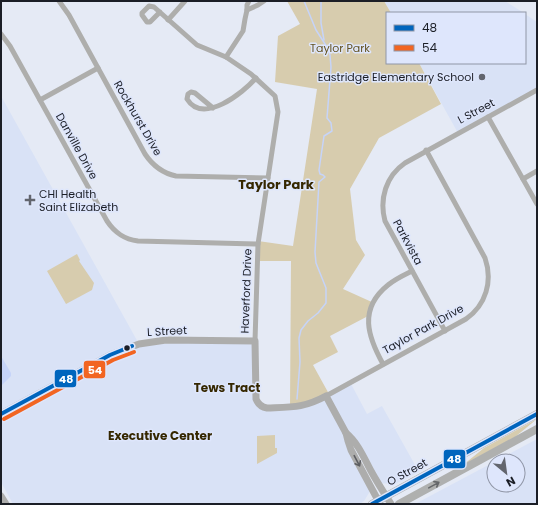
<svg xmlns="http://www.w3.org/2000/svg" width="538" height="505" viewBox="0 0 538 505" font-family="Poppins,sans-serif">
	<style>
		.built { fill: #d9e2f6 }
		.green { fill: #d7ccae }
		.water { fill: #c6d4f9 }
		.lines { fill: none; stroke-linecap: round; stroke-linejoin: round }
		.stream { stroke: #c6d4f9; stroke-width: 1.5 }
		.street { stroke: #aeaeac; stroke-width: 5 }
		.secondary { stroke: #adadac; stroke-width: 7 }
		.primary { stroke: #afb0af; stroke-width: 8 }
		.bus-1-casing { stroke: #dee6fc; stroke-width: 7 }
		.bus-2-casing { stroke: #dee6fc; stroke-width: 7 }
		.bus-1 { stroke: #0065bd; stroke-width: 4 }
		.bus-2 { stroke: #f26522; stroke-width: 4 }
		.oneway { stroke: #5d5e62 }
		.oneway2 { stroke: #65676a }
		.poi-dot { fill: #62656e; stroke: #dee6fc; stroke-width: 1.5 }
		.bus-dot { fill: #1b1e26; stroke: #dee6fc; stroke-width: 1.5 }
		.labels { text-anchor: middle; stroke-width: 3; stroke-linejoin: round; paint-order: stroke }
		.park-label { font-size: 11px; fill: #635220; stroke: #dee6fc }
		.poi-label { font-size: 11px; fill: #1b1e26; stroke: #dee6fc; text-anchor: end }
		.street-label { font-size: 11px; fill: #1b1e26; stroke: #dee6fc }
		.neighbourhood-label { font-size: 12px; font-weight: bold; fill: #352700; stroke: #dee6fc }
		.quarter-label { font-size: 13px; font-weight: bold; fill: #352700; stroke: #dee6fc }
		.line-badge { stroke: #dee6fc; stroke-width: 1.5 }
		.badge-label { font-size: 11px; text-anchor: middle; font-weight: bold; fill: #fff }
	</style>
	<rect width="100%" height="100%" fill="#e5eaf5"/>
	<g class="built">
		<path d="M384,1H505L524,13H391Z"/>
		<path d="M525,14L537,22V90L458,133L419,63H525Z"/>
		<path d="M1,96L139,344L255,341L260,405L301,406L350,382L367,414L382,406L419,472L395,484L378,483L347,434L372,488L364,501L360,504H13L1,482Z"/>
		<path d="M537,439V504H415L494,462V485H518V461H496Z"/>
	</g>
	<g class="green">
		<path d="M287,1H384L391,13H387V63H419L441,104L379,138L350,189L356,240L365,255L343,289L374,303L370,315L330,336L338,352L313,365L329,394L290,407L291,261H257L258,241L293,246L317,89L275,82L278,36L300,24Z"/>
		<path d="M77,254L80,260L79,261L94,283L92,290L66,304L47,271Z"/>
		<path d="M537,419L515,437L463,465L484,448Z"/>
		<path d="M275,435V448H277V453L257,464V436Z"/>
	</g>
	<path class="water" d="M1,356L11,373V376L1,386Z"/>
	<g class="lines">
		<g class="stream">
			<path d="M321,1V23L324,40"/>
			<path d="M297,399L300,362L299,338L301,330L308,321L318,313L326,303V288L316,263L315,252L319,182L325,177L323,175L320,174L319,170L324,136L332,131L331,123L327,118L331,67L330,55L327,47L316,30L304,1"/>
		</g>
		<g class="street">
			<path d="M59,1L69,15L145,154C153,166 162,173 176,176L268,178"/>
			<path d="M247,10L258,5L264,1"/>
			<path d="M160,12L150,22H147L142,15V13L149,6L154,7L197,45L226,57L251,74L275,96L278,112L258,244L255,341"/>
			<path d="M168,20L185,1"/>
			<path d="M1,34L10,46L107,221C115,233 124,239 138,241L258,244"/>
			<path d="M226,57L243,31L245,19L247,10V5L249,1"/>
			<path d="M40,100L98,68"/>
			<path d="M213,108L195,93L191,92L188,94L187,99C203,125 243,93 256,78"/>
			<path d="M488,117L537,204"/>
			<path d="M523,179L537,171"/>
			<path d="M445,331L385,221C379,199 386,176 405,163L537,90"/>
			<path d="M383,364C368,337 358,309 388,285C395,279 404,275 412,271"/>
			<path d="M326,396L466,319C486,305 493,281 485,258L426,150"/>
		</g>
		<g class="secondary">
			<path d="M1,414L110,355L139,344L166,340L255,341L256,399C258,404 261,407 267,408C292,407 304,408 326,396L346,433L348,441L351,450L380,504"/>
			<path d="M346,433C358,443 364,458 371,471C377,482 384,493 391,504"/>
			<path d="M1,496L6,504"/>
		</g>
		<g class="primary">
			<path d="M372,504L537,414"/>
			<path d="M399,504L537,429"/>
		</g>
		<defs>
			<g id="bus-1">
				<path d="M1,414L110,355L132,346"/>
				<path d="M372,504L537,414"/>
			</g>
			<path id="bus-2" d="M4,419L113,360L134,352"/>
		</defs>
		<use href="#bus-1" class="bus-1-casing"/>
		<use href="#bus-2" class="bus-2-casing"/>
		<use href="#bus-1" class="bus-1"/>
		<use href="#bus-2" class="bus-2"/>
	</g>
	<defs><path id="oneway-shaft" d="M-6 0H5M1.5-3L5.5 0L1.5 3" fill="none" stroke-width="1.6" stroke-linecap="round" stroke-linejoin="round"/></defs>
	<use class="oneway" href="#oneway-shaft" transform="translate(357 461) rotate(62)"/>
	<use class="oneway2" href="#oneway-shaft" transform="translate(434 485) rotate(-29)"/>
	<g class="poi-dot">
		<circle cx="482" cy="77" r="4"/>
		<path d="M28 194h4v4h4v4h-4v4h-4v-4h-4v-4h4z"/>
	</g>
	<circle class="bus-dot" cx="127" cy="348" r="3.5"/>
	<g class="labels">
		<g class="park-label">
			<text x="340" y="52">Taylor Park</text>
		</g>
		<g class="poi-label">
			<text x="474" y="81">Eastridge Elementary School</text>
			<text x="39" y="198" text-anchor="start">CHI Health<tspan x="39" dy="13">Saint Elizabeth</tspan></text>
		</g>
		<g class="street-label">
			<text transform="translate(476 111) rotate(-28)" y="4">L Street</text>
			<text transform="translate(138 118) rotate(60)" y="4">Rockhurst Drive</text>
			<text transform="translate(77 146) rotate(61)" y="4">Danville Drive</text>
			<text transform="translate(408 242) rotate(62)" y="4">Parkvista</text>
			<text transform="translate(246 291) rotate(-88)" y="4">Haverford Drive</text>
			<text transform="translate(423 329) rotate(-29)" y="4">Taylor Park Drive</text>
			<text transform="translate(167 331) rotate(-3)" y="4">L Street</text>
			<text transform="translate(407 472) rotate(-29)" y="4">O Street</text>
		</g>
		<g class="neighbourhood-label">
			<text x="227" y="392">Tews Tract</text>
			<text x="160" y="440">Executive Center</text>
		</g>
		<g class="quarter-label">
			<text x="276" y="189">Taylor Park</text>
		</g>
	</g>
	<g class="line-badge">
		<rect x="83" y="360" width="23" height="19" rx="4" fill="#f26522"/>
		<rect x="54" y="369" width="23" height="19" rx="4" fill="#0065bd"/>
		<rect x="443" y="449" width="23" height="20" rx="4" fill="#0065bd"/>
	</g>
	<g class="badge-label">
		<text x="95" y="374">54</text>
		<text x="66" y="383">48</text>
		<text x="454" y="463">48</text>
	</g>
	<rect width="538" height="505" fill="none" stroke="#1b1e26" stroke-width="4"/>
	<rect x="386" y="12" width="140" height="52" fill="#dee6fc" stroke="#9096a6"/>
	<rect x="394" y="25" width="20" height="6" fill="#0065bd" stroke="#9096a6"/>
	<text x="422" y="32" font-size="12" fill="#1b1e26">48</text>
	<rect x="394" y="45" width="20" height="6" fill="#f26522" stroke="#9096a6"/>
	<text x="422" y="52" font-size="12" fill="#1b1e26">54</text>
	<g transform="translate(506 473) rotate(151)"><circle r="19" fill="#dee6fc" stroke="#9096a6"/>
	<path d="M0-3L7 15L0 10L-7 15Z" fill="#62656e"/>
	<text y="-6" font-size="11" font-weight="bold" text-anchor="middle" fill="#1b1e26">N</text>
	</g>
</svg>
